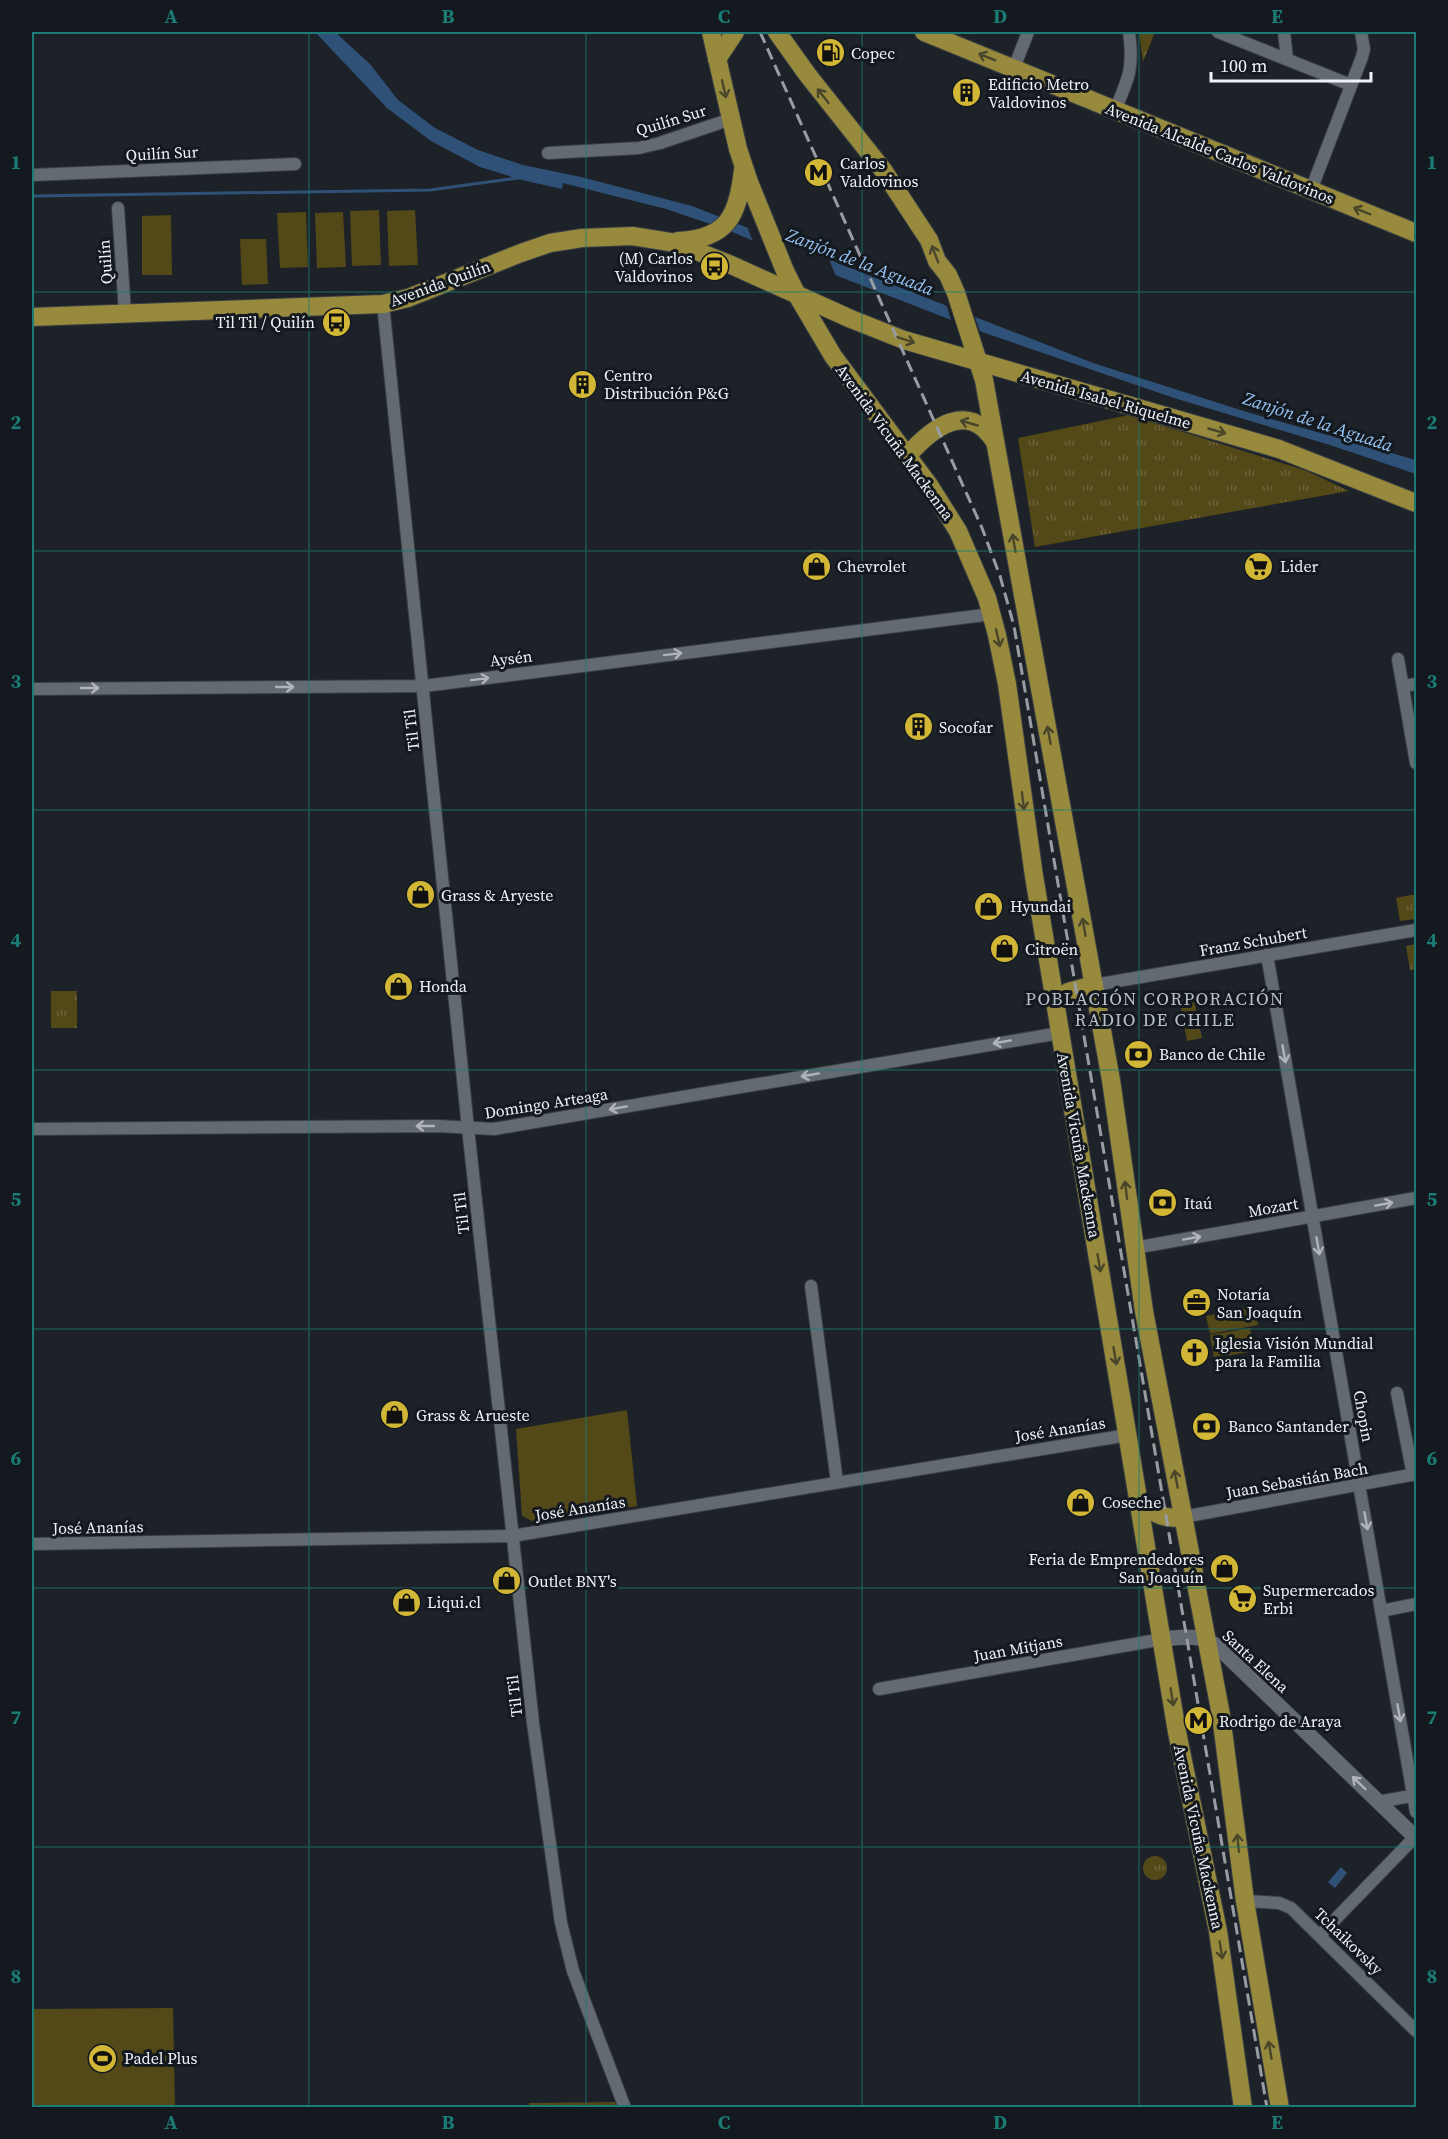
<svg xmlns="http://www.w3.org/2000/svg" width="1448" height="2139" viewBox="0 0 1448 2139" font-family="'Source Serif 4',serif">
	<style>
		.grass { fill: url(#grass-tufts) }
		.pitch { fill: #534817 }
		.water { fill: #2f5177 }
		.pier { fill: #1d2228 }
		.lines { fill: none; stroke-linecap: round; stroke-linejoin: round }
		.stream { stroke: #2f5177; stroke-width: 3 }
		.minor-casing { stroke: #3a3f43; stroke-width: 14 }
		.tertiary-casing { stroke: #3a3f43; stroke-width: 16 }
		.primary-casing { stroke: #3a3f43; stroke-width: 20 }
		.minor { stroke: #646a72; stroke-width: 12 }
		.tertiary { stroke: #646a72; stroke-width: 15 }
		.primary { stroke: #988a3c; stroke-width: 18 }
		.rail { stroke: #989da2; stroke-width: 3; stroke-dasharray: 12 6; stroke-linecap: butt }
		.oneway { stroke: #49462b }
		.oneway2 { stroke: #b0b5bb }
		.grid { fill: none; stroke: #1a7c75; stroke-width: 1.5; stroke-opacity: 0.55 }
		.labels { text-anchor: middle; stroke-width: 6; stroke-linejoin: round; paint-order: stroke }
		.poi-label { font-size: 16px; fill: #eef2f6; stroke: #14191f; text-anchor: start }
		.street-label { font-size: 16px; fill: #eef2f6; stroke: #14191f }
		.water-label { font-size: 18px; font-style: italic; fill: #97c3f3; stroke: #14191f }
		.neighbourhood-label { font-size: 18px; letter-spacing: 1.5px; fill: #b8bfc8; stroke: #14191f }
		.neatline { fill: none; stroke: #1a7c75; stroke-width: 2 }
		.grid-label { font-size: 20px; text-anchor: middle; font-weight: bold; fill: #1a7c75 }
	</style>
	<defs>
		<pattern id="grass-tufts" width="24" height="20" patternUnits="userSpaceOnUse" patternTransform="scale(1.5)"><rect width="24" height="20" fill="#534817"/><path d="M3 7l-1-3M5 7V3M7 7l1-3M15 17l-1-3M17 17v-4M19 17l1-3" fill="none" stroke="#6c6339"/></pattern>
	</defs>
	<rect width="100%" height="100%" fill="#1d2228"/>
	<g class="grass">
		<path d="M1139,32H1155L1143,62Z"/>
		<path d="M1129,415L1307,471L1349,491L1035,547L1018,438Z"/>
		<path d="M1416,894V919L1400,921L1396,898Z"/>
		<path d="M1416,944V969L1410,970L1406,946Z"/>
		<rect x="51" y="991" width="26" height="37"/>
		<circle cx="1155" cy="1868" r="12"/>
		<path d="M615,2102L616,2107H529V2103Z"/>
	</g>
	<g class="pitch">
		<path d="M379,210L381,265L352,266L350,211Z"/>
		<path d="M415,210L418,265L389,266L387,211Z"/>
		<path d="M306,212L308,267L280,268L277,213Z"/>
		<path d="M343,212L346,267L317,268L315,213Z"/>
		<path d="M171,215L172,275H142V216Z"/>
		<path d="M240,239H266L268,284L242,285Z"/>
		<path d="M1192,990L1202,1038L1187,1041L1178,993Z"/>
		<path d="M1254,1307L1258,1325L1210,1334L1206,1316Z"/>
		<path d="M1250,1328L1254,1351L1214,1358L1210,1335Z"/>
		<path d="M627,1410L637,1506L536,1523L522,1516L516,1429Z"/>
		<path d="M173,2008L175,2107H32V2009Z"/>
	</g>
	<g class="water">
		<path d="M315,32H335L370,64L398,100L435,128L478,150L523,165L581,177L692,206L1093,363L1250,413L1416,460V474L1333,446L1174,398L985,333L835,275L725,229L666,209L563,183L562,189L522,180L480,167L431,141L387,108Z"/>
		<path d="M1341,1867L1347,1873L1335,1888L1328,1882Z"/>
	</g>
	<g class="pier">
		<path d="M746,224L828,257L837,279L754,244Z"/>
		<path d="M945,301L973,312L981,334L952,323Z"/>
	</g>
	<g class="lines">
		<path class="stream" d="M32,196L430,190L518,178"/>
		<defs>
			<g id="minor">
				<path d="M1218,32L1351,85"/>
				<path d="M1284,32L1287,59"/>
				<path d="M1014,68L1028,32"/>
				<path d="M1115,110C1129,78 1134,67 1129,32"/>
				<path d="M548,153L639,148L660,143L731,119"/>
				<path d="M32,175L295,164"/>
				<path d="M1311,190L1362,57L1364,49L1361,32"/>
				<path d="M118,208L125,313"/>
				<path d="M383,304L468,1128L515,1557L533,1723L561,1923L573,1971L625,2108"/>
				<path d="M1398,659L1416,763"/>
				<path d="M1403,686L1416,684"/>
				<path d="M32,689L424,686L992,614"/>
				<path d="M1267,955L1416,1812"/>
				<path d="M1094,985L1416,930"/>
				<path d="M32,1129L438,1126L494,1129L1060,1033"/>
				<path d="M1134,1248L1416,1198"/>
				<path d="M811,1286L837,1482"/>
				<path d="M1397,1393L1413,1475"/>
				<path d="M1183,1517L1416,1474"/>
				<path d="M32,1544L512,1536L1128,1435"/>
				<path d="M1381,1611L1416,1604"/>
				<path d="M879,1689L1163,1639"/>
				<path d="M1378,1802L1416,1795"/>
				<path d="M1245,1901L1279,1903L1291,1908L1416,2031"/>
				<path d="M1320,1935L1415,1837L1416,1832"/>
			</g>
			<path id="tertiary" d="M1163,1639C1182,1637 1200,1634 1217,1646L1416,1838"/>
			<g id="primary">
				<path d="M711,32L738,149L749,182L785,271L797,295L833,356L929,485L958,531L987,598L997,635L1007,684L1034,876L1177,1732L1218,1931L1243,2108"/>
				<path d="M777,32L807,74L883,170L929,240L937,261L948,275L956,293L984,380L1111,1080L1144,1311L1221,1715L1245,1901L1280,2108"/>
				<path d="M924,32L1416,233"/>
				<path d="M717,59L735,32"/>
				<path d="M678,241C728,239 738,215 743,170"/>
				<path d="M32,317L383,304L408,298L521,253L550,243L582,238L632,236L670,242L689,248L729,264L851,319L904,340L1279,449L1416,503"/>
				<path d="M907,456C932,428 968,399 995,442"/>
				<path d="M1055,1004L1068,992L1094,985"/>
				<path d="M1140,1501C1152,1514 1166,1520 1183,1517"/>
			</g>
		</defs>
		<use href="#minor" class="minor-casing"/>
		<use href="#tertiary" class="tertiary-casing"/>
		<use href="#primary" class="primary-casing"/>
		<use href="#minor" class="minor"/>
		<use href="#tertiary" class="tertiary"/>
		<use href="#primary" class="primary"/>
		<path class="rail" d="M760,32L982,528L1000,576L1014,626L1267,2108"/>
	</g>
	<defs><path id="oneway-shaft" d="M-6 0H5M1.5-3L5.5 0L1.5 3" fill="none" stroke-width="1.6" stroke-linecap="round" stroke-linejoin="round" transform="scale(1.5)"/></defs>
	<g class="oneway">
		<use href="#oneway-shaft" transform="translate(987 57) rotate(-158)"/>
		<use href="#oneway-shaft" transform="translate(724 89) rotate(77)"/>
		<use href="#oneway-shaft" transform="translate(823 96) rotate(-128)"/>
		<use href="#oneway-shaft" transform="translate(1362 211) rotate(-158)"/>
		<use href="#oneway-shaft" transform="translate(935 254) rotate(-111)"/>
		<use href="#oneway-shaft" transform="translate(906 340) rotate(19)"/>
		<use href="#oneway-shaft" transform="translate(969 423) rotate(-164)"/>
		<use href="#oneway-shaft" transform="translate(1217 431) rotate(16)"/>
		<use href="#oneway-shaft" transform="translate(1014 543) rotate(-100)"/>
		<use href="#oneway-shaft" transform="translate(998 638) rotate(77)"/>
		<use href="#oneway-shaft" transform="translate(1049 735) rotate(-100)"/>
		<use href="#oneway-shaft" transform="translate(1023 801) rotate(83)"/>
		<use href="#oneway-shaft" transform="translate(1084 927) rotate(-100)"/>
		<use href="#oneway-shaft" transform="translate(1126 1190) rotate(-97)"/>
		<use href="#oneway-shaft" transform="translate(1099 1263) rotate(80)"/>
		<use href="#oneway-shaft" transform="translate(1115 1356) rotate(80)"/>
		<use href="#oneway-shaft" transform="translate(1176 1479) rotate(-101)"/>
		<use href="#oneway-shaft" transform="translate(1172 1697) rotate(81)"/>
		<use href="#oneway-shaft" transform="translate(1238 1843) rotate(-96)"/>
		<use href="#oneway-shaft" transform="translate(1221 1950) rotate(81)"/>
		<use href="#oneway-shaft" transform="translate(1270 2050) rotate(-100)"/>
	</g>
	<g class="oneway2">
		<use href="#oneway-shaft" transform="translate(673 654) rotate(-7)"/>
		<use href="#oneway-shaft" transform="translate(480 679) rotate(-7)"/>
		<use href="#oneway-shaft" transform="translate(285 687)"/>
		<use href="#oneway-shaft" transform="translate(90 688)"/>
		<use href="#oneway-shaft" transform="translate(1002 1042) rotate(170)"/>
		<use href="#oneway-shaft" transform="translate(1284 1054) rotate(80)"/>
		<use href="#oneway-shaft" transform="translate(810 1075) rotate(170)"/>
		<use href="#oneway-shaft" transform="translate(618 1108) rotate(170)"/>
		<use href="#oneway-shaft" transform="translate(425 1126) rotate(180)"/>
		<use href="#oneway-shaft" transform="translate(1384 1204) rotate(-10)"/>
		<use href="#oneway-shaft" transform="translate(1192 1238) rotate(-10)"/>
		<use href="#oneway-shaft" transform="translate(1318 1246) rotate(80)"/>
		<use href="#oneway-shaft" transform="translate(1366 1521) rotate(80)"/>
		<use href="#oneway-shaft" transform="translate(1399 1713) rotate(80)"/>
		<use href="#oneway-shaft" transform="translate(1359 1783) rotate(-136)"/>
	</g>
	<path class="grid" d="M309,32V2108M586,32V2108M862,32V2108M1139,32V2108M32,292H1416M32,551H1416M32,810H1416M32,1070H1416M32,1329H1416M32,1588H1416M32,1847H1416"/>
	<defs>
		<symbol id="fuel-disc" viewBox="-11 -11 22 22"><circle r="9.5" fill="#d2b635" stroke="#14191f"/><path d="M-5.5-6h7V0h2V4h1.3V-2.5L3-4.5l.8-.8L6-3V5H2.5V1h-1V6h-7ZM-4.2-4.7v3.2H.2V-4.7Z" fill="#111"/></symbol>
		<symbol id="building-disc" viewBox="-11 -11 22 22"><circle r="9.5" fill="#d2b635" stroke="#14191f"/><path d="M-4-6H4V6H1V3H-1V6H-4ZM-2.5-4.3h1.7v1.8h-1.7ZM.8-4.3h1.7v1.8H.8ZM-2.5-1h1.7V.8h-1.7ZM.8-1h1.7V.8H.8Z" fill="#111"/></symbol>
		<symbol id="metro-disc" viewBox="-11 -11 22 22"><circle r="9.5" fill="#d2b635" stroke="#14191f"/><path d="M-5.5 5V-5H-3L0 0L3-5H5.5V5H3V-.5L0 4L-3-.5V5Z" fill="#111"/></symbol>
		<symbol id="bus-disc" viewBox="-11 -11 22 22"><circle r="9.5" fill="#d2b635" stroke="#14191f"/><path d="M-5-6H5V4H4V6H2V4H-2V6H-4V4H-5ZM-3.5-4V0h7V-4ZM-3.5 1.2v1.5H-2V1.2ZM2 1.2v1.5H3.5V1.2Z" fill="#111"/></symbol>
		<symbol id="shop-disc" viewBox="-11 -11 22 22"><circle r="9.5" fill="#d2b635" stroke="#14191f"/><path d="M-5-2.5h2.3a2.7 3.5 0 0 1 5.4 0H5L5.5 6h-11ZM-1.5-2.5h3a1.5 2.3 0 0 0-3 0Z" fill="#111"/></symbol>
		<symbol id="supermarket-disc" viewBox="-11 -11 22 22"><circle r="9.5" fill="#d2b635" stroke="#14191f"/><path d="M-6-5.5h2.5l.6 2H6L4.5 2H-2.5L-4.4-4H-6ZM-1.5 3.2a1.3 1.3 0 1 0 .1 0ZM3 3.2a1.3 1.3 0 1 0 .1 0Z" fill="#111"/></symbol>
		<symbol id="bank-disc" viewBox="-11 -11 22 22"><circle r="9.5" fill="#d2b635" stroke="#14191f"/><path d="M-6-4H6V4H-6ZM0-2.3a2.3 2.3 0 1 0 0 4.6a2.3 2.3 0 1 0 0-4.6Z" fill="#111"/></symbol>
		<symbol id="office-disc" viewBox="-11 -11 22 22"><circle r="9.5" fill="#d2b635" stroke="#14191f"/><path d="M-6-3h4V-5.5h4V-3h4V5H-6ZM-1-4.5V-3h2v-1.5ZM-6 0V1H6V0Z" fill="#111"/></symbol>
		<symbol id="church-disc" viewBox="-11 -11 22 22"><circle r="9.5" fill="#d2b635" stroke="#14191f"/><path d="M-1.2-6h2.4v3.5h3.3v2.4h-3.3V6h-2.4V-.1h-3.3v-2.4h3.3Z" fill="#111"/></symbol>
		<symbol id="stadium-disc" viewBox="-11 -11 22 22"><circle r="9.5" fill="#d2b635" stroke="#14191f"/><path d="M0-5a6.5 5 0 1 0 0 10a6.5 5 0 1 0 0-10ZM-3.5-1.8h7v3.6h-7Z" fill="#111"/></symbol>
	</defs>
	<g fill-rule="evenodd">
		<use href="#fuel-disc" x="814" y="36" width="33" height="33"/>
		<use href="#building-disc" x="950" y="76" width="33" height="33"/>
		<use href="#metro-disc" x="802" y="156" width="33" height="33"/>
		<use href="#bus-disc" x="698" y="250" width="33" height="33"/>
		<use href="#bus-disc" x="320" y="306" width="33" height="33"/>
		<use href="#building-disc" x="566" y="368" width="33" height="33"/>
		<use href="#shop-disc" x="800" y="550" width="33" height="33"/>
		<use href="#supermarket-disc" x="1242" y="550" width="33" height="33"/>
		<use href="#building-disc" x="902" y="710" width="33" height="33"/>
		<use href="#shop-disc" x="404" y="878" width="33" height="33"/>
		<use href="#shop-disc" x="972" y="890" width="33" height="33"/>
		<use href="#shop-disc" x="988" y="932" width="33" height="33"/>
		<use href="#shop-disc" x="382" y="970" width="33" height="33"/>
		<use href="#bank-disc" x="1122" y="1038" width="33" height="33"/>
		<use href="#bank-disc" x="1146" y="1186" width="33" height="33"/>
		<use href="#office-disc" x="1180" y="1286" width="33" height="33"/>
		<use href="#church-disc" x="1178" y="1336" width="33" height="33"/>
		<use href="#shop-disc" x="378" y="1398" width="33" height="33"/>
		<use href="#bank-disc" x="1190" y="1410" width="33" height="33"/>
		<use href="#shop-disc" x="1064" y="1486" width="33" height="33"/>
		<use href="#shop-disc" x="1208" y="1552" width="33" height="33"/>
		<use href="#shop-disc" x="490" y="1564" width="33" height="33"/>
		<use href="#supermarket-disc" x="1226" y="1582" width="33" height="33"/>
		<use href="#shop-disc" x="390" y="1586" width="33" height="33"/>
		<use href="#metro-disc" x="1182" y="1704" width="33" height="33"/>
		<use href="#stadium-disc" x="86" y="2042" width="33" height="33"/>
	</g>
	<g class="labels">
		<g class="poi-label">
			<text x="851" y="59">Copec</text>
			<text x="988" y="90">Edificio Metro<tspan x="988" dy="18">Valdovinos</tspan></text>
			<text x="840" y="169">Carlos<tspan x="840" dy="18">Valdovinos</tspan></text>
			<text x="693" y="264" text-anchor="end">(M) Carlos<tspan x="693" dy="18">Valdovinos</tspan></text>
			<text x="315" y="328" text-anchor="end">Til Til / Quilín</text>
			<text x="604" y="381">Centro<tspan x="604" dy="18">Distribución P&amp;G</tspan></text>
			<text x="837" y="572">Chevrolet</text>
			<text x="1280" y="572">Lider</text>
			<text x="939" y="733">Socofar</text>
			<text x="441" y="901">Grass &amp; Aryeste</text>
			<text x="1010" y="912">Hyundai</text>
			<text x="1025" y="955">Citroën</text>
			<text x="419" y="992">Honda</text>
			<text x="1159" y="1060">Banco de Chile</text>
			<text x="1184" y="1209">Itaú</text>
			<text x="1217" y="1300">Notaría<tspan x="1217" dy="18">San Joaquín</tspan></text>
			<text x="1215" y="1349">Iglesia Visión Mundial<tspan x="1215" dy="18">para la Familia</tspan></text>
			<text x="416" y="1421">Grass &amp; Arueste</text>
			<text x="1228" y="1432">Banco Santander</text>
			<text x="1102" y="1508">Coseche</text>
			<text x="1204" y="1565" text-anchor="end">Feria de Emprendedores<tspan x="1204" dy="18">San Joaquín</tspan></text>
			<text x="528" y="1587">Outlet BNY's</text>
			<text x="1263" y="1596">Supermercados<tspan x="1263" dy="18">Erbi</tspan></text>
			<text x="427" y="1608">Liqui.cl</text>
			<text x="1219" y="1727">Rodrigo de Araya</text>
			<text x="124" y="2064">Padel Plus</text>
		</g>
		<g class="street-label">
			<text transform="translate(671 120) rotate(-17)" y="6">Quilín Sur</text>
			<text transform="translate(162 153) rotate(-3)" y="6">Quilín Sur</text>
			<text transform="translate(1220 153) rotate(22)" y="6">Avenida Alcalde Carlos Valdovinos</text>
			<text transform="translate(105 262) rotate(-94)" y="6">Quilín</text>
			<text transform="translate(440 283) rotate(-20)" y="6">Avenida Quilín</text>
			<text transform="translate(1106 399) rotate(16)" y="6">Avenida Isabel Riquelme</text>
			<text transform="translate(895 442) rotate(54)" y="6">Avenida Vicuña Mackenna</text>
			<text transform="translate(511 658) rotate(-7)" y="6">Aysén</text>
			<text transform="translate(411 730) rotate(-96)" y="6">Til Til</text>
			<text transform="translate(1253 941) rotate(-10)" y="6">Franz Schubert</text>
			<text transform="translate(546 1103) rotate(-9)" y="6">Domingo Arteaga</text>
			<text transform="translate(1079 1145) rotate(80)" y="6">Avenida Vicuña Mackenna</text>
			<text transform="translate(1273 1207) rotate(-10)" y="6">Mozart</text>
			<text transform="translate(461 1213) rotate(-96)" y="6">Til Til</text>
			<text transform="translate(1364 1416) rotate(80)" y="6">Chopin</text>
			<text transform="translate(1060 1429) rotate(-9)" y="6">José Ananías</text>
			<text transform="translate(1297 1480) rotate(-10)" y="6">Juan Sebastián Bach</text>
			<text transform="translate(580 1508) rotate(-9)" y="6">José Ananías</text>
			<text transform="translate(98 1527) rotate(-1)" y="6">José Ananías</text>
			<text transform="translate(1018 1648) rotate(-10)" y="6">Juan Mitjans</text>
			<text transform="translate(1256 1661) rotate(43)" y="6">Santa Elena</text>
			<text transform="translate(514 1696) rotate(-96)" y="6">Til Til</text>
			<text transform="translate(1199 1837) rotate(78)" y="6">Avenida Vicuña Mackenna</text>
			<text transform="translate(1349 1941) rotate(44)" y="6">Tchaikovsky</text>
		</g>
		<g class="water-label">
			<text transform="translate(860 262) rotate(21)" y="6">Zanjón de la Aguada</text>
			<text transform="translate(1318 422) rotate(18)" y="6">Zanjón de la Aguada</text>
		</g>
		<g class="neighbourhood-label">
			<text x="1155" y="1005">POBLACIÓN CORPORACIÓN<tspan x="1155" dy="21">RADIO DE CHILE</tspan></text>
		</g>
	</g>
	<rect width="1448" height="2139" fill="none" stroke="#14191f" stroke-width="66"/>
	<path d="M1211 72v9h160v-9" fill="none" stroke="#eef2f6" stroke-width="3"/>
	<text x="1220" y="72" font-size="18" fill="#eef2f6" stroke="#14191f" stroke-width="4.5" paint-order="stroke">100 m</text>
	<rect x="33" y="33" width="1382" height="2073" class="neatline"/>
	<g class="grid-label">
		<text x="171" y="23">A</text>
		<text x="448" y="23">B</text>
		<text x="724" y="23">C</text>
		<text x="1000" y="23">D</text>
		<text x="1277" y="23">E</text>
		<text x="16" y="169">1</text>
		<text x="1432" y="169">1</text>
		<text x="16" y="429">2</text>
		<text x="1432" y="429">2</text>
		<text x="16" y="688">3</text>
		<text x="1432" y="688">3</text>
		<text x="16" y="947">4</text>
		<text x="1432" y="947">4</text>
		<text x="16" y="1206">5</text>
		<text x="1432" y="1206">5</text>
		<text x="16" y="1465">6</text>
		<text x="1432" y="1465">6</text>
		<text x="16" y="1724">7</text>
		<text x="1432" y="1724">7</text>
		<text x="16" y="1983">8</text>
		<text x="1432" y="1983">8</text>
		<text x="171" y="2129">A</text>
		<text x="448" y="2129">B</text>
		<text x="724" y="2129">C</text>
		<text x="1000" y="2129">D</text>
		<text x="1277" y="2129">E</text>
	</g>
</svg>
